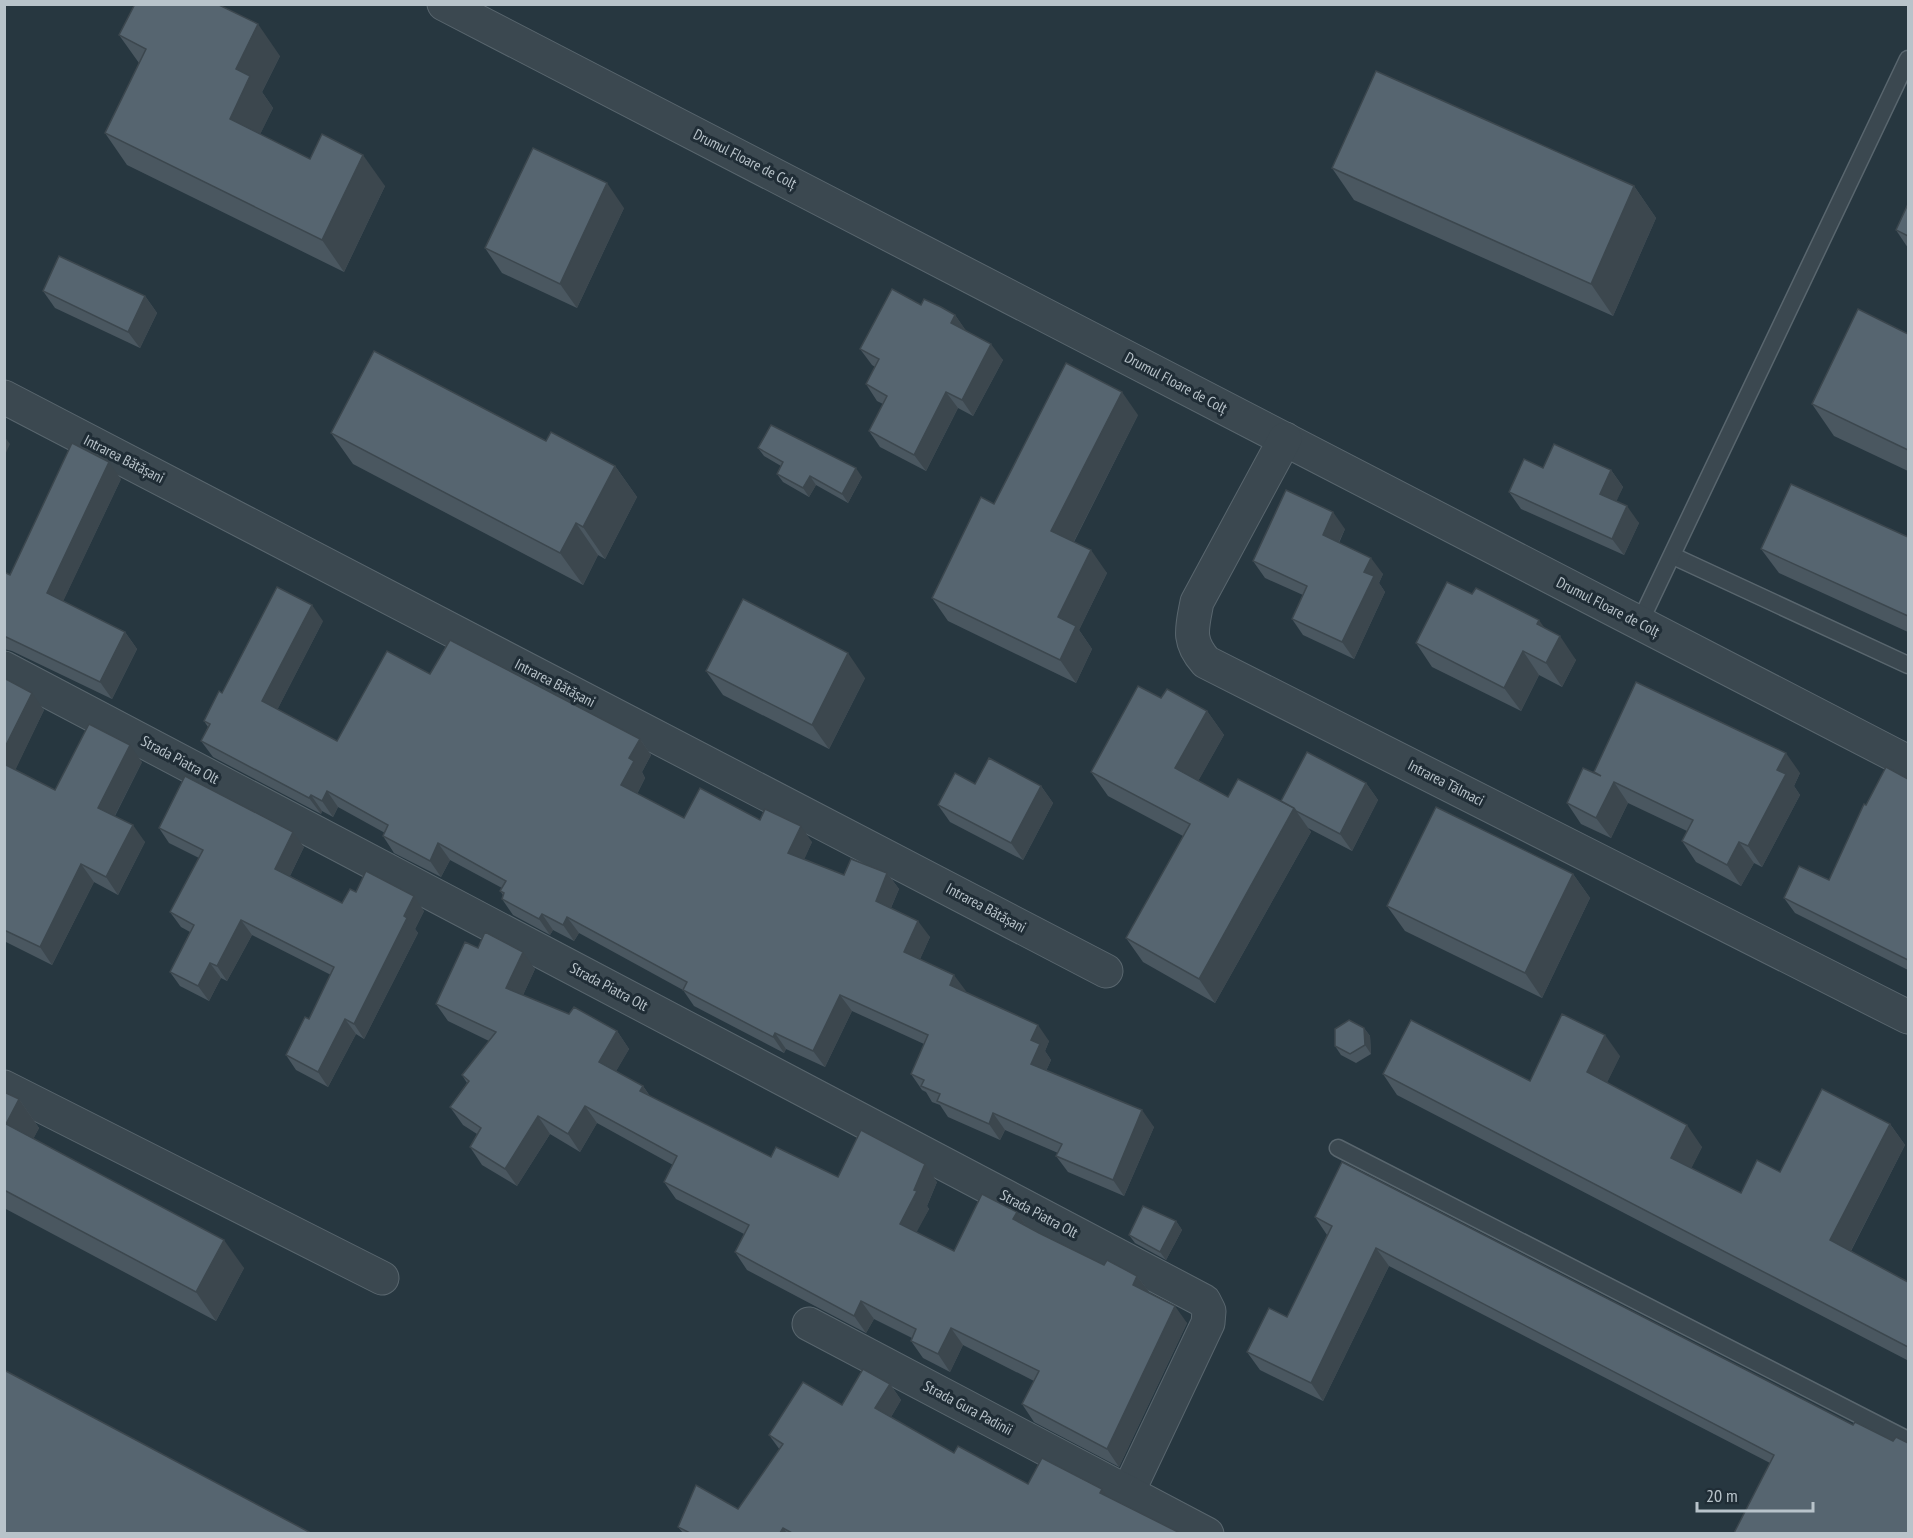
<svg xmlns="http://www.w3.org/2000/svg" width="1913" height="1538" viewBox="0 0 1913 1538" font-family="'PT Sans Narrow',sans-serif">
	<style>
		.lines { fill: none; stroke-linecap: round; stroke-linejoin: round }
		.service-casing { stroke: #59666e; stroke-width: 19 }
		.minor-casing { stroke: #59666e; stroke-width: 35 }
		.service { stroke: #3b4850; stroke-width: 16 }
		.minor { stroke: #3b4850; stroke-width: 33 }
		.wall { fill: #4a5760 }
		.shaded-wall { fill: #3c474e }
		.building { fill: #566570; stroke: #3c474e; stroke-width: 1.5 }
		.labels { text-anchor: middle; stroke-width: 6; stroke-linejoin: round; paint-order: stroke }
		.street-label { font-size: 15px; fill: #b8c3ca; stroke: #202d36 }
	</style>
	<rect width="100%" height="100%" fill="#273740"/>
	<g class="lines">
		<defs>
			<g id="service">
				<path d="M1673,556L1908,665"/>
				<path d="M1639,624L1908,59"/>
				<path d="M1338,1148L1908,1440"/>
			</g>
			<g id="minor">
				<path d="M444,4L1908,762"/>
				<path d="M4,397L1106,971"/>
				<path d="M1285,439L1197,602C1192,628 1187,641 1206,662L1908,1017"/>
				<path d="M4,668L1204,1301L1209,1311L1208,1323L1128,1492"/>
				<path d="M4,1087L382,1278"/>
				<path d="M809,1324L1207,1534"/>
			</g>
		</defs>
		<use href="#service" class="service-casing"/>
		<use href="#minor" class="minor-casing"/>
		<use href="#service" class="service"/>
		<use href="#minor" class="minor"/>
	</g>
	<g class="wall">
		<path d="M119,35L280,56L262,92L273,108L260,134L310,159L385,186L344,272L127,165L105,133L139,63Z"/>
		<path d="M1332,168L1634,186L1656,218L1613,316L1354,200Z"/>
		<path d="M1908,204V248L1896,230Z"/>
		<path d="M624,208L577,308L502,273L485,248Z"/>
		<path d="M43,291L145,296L157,313L140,348L55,308Z"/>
		<path d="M921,305L955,315L966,331L1003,360L973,416L958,408L926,471L880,447L869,431L883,404L877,401L866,384L875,367L872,365L860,349Z"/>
		<path d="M1908,334V471L1834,436L1812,404Z"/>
		<path d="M1138,415L1074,542L1107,573L1079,630L1092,649L1076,683L948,621L932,598L994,504Z"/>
		<path d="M331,433L546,441L615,466L637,497L605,559L598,555L583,585L353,464Z"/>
		<path d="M758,448L862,477L848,503L816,485L809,497L783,482L777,474L781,466L764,456Z"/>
		<path d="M1543,468L1611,470L1623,487L1616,501L1639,523L1624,555L1521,509L1509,492Z"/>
		<path d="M121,479L63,601L125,632L137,649L112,699L12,651L4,649V572L10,575Z"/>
		<path d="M1345,529L1339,543L1383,574L1379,583L1385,592L1354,659L1303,635L1292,619L1303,595L1265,578L1253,561Z"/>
		<path d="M1908,537V632L1779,573L1761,549Z"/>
		<path d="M323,621L277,710L337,741L430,674L640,739L651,755L642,772L645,778L637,794L684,818L760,820L812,842L804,859L844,875L887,873L899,889L891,908L930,937L920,959L966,992L1049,1041L1045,1051L1051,1060L1046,1071L1154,1127L1124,1196L1068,1172L1056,1156L1058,1153L1005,1130L1000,1140L948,1117L940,1105L932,1102L926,1092L922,1090L911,1074L924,1044L852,1011L825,1067L786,1049L784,1053L694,1006L683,990L579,933L574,941L553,930L550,935L513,915L502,899L503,895L500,891L502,888L450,860L441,877L394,853L383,836L385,833L338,807L333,817L322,811L321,814L213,757L201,741L208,727L204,721L222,693Z"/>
		<path d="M1545,629L1576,660L1562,687L1539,675L1521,711L1432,667L1416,643Z"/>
		<path d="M706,671L865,678L829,749L723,695Z"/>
		<path d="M4,678L44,710L15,770L55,790L142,762L115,816L145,842L118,895L94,882L52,965L4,941Z"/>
		<path d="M1161,698L1207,711L1224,735L1198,781L1228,797L1281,801L1366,783L1378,800L1352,851L1308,828L1311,832L1215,1003L1143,962L1126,938L1183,836L1108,796L1091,772Z"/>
		<path d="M1594,772L1800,773L1794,786L1800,795L1762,867L1754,863L1741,886L1696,862L1682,841L1687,831L1628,803L1611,838L1581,824L1567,803Z"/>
		<path d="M1908,779V970L1795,913L1784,898L1829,880L1866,805Z"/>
		<path d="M975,784L1041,786L1053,803L1023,860L950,822L938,805Z"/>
		<path d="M159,828L304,847L290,876L342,903L356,892L424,911L415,929L418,933L364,1039L356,1034L328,1087L296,1070L286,1055L309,1019L331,975L252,935L227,981L221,978L209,1001L180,986L170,972L190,932L181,927L170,912L199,858L169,843Z"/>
		<path d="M1573,874L1590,898L1542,998L1405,931L1387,906Z"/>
		<path d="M478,948L535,969L523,995L569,1014L617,1031L629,1049L616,1071L643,1086L650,1096L771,1157L838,1177L937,1182L927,1206L929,1209L916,1232L954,1251L1017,1212L1027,1227L1039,1233L1104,1265L1137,1276L1150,1293L1187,1323L1119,1467L1034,1422L1022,1404L1034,1381L963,1345L950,1372L923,1358L911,1341L912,1338L874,1319L866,1333L747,1270L735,1252L744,1234L676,1199L664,1182L673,1165L597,1123L580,1152L550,1134L517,1186L482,1165L470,1147L477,1134L463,1125L450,1107L467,1083L462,1075L489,1041L448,1021L436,1004Z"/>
		<path d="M1364,1028L1370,1036L1371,1054L1356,1063L1341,1055L1335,1046Z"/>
		<path d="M1620,1056L1607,1082L1702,1147L1691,1168L1741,1193L1780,1172L1890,1124L1905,1145L1851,1251L1908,1282V1362L1907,1360L1397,1095L1383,1074L1530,1081Z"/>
		<path d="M4,1092L19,1099L39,1128L33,1139L244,1268L216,1321L4,1208Z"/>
		<path d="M1315,1217L1853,1425L1893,1441L1908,1443L1770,1463L1389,1266L1323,1401L1260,1370L1247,1352L1287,1317L1327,1235Z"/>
		<path d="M1176,1221L1182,1230L1166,1260L1135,1243L1129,1235Z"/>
		<path d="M890,1384L901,1400L891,1417L954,1453L1028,1484L1107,1497L1180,1533H683L678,1527L738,1509L780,1450L769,1435L842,1405Z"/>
	</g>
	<g class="shaded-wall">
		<path d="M258,24L280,56L262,92L273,108L252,151L230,119L236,69Z"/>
		<path d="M363,155L385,186L344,272L322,240Z"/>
		<path d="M607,183L624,208L577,308L560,284Z"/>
		<path d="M1634,186L1656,218L1613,316L1591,284Z"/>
		<path d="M145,296L157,313L140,348L128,332Z"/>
		<path d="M955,315L967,332L951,323Z"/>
		<path d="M991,344L1003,360L973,416L962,400Z"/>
		<path d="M946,392L958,408L926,471L914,455Z"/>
		<path d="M1122,392L1138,415L1067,555L1051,531Z"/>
		<path d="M4,436L10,444L4,457Z"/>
		<path d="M109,462L121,479L59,610L47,593Z"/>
		<path d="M615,466L637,497L605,559L583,527Z"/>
		<path d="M856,468L862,477L848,503L842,494Z"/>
		<path d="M1611,470L1623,487L1612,511L1600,494Z"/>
		<path d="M810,476L816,485L809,497L803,488Z"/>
		<path d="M1627,506L1639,523L1624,555L1612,539Z"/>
		<path d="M1333,512L1345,529L1334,552L1323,535Z"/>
		<path d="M576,523L598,555L583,585L560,553Z"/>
		<path d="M1091,550L1107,573L1079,630L1092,649L1076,683L1060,660L1058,617Z"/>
		<path d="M1371,558L1383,574L1379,583L1385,592L1354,659L1342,642L1364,572Z"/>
		<path d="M312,605L323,621L273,718L262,701Z"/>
		<path d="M1539,620L1555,643L1537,624Z"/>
		<path d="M125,632L137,649L112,699L100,682Z"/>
		<path d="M1560,636L1576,660L1562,687L1546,663Z"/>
		<path d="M1523,651L1539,675L1521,711L1504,688Z"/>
		<path d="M848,653L865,678L829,749L812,725Z"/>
		<path d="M32,693L44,710L11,779L4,769V749Z"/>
		<path d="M1207,711L1224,735L1192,792L1175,768Z"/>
		<path d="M640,739L651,755L642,772L645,778L633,802L621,785L629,758Z"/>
		<path d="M130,745L142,762L110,825L98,808Z"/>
		<path d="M1786,753L1800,773L1794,786L1800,795L1762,867L1748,846L1777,770Z"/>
		<path d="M1614,782L1628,803L1611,838L1596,818Z"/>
		<path d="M1366,783L1378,800L1352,851L1340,834Z"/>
		<path d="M1041,786L1053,803L1023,860L1011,843Z"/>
		<path d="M327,791L338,807L333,817L322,801Z"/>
		<path d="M311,795L322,811L321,814L309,798Z"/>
		<path d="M1294,808L1311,832L1215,1003L1199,979Z"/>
		<path d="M133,825L145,842L118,895L106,877Z"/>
		<path d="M801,826L812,842L800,869L788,853Z"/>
		<path d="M293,832L304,847L286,884L275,869Z"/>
		<path d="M1739,842L1754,863L1741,886L1727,865Z"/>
		<path d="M438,843L450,860L441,877L430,861Z"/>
		<path d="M81,864L94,882L52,965L40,947Z"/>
		<path d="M887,873L899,889L887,917L876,901Z"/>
		<path d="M1573,874L1590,898L1542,998L1525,973Z"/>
		<path d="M414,896L424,911L415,929L418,933L364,1039L354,1024Z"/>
		<path d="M542,914L553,930L550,935L539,919Z"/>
		<path d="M567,917L579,933L574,941L563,925Z"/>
		<path d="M241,920L252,935L227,981L217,966Z"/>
		<path d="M918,921L930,937L916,968L904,952Z"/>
		<path d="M523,952L535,969L518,1006L506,988Z"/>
		<path d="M210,963L221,978L209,1001L198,986Z"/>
		<path d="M954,975L966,991L962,1001L950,985Z"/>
		<path d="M840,995L852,1011L825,1067L813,1051Z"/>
		<path d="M345,1019L356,1034L328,1087L318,1072Z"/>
		<path d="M1038,1025L1049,1041L1045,1051L1051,1060L1042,1080L1031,1064V1040Z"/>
		<path d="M1364,1028L1370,1036L1371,1054L1365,1045Z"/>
		<path d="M617,1031L629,1049L611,1080L599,1062Z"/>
		<path d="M775,1033L786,1049L784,1053L773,1037Z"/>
		<path d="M1605,1035L1620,1056L1602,1093L1587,1072Z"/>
		<path d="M643,1086L655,1104L640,1091Z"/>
		<path d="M19,1099L39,1128L26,1153L6,1124Z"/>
		<path d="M585,1106L597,1123L580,1152L568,1134Z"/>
		<path d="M1142,1110L1154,1127L1124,1196L1113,1180Z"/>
		<path d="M993,1113L1005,1130L1000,1140L989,1124Z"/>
		<path d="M538,1116L550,1134L517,1186L505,1169Z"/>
		<path d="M1890,1124L1905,1145L1845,1262L1830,1240Z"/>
		<path d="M1687,1125L1702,1147L1686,1179L1671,1158Z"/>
		<path d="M925,1164L937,1182L927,1206L929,1209L912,1241L900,1224Z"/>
		<path d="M1017,1212L1029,1230L1013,1219Z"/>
		<path d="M1176,1221L1182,1230L1166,1260L1160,1252Z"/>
		<path d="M224,1240L244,1268L216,1321L196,1292Z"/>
		<path d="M1376,1248L1389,1266L1323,1401L1311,1383Z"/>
		<path d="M1137,1276L1150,1293L1133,1285Z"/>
		<path d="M861,1301L874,1319L866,1333L854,1316Z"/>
		<path d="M1175,1306L1187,1323L1119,1467L1107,1449Z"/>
		<path d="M951,1328L963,1345L950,1372L938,1354Z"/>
		<path d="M890,1384L901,1400L887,1424L875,1408Z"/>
		<path d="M1102,1489L1113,1506L1100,1493Z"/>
		<path d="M783,1528L787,1533H780Z"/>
	</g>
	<g class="building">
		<path d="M135,4H217L258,24L236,69L250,76L230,119L310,159L322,134L363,155L322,240L105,133L146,49L119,35Z"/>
		<path d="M1376,71L1634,186L1591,284L1332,168Z"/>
		<path d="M533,148L607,183L560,284L485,248Z"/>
		<path d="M1908,204V236L1896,230Z"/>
		<path d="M59,256L145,296L128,332L43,291Z"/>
		<path d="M892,289L921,305L924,299L941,307L955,315L951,323L991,344L962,400L946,392L914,455L869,431L887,396L866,384L879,359L860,349Z"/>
		<path d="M1858,309L1908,334V450L1812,404Z"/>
		<path d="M374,351L546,441L551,432L615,466L583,527L576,523L560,553L331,433Z"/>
		<path d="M1066,363L1122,392L1051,531L1091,550L1058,617L1076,626L1060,660L932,598L981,497L994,504Z"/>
		<path d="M771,425L856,468L842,494L810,476L803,488L777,474L783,462L758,448Z"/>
		<path d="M72,443L109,462L47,593L125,632L100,682L4,636V572L10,575Z"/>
		<path d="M1554,444L1611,470L1600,494L1627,506L1612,539L1509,492L1524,459L1543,468Z"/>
		<path d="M1791,484L1908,537V616L1761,549Z"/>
		<path d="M1286,490L1333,512L1323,535L1371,558L1364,572L1374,576L1342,642L1292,619L1307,586L1253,561Z"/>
		<path d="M1447,582L1472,594L1476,588L1539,620L1537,624L1560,636L1546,663L1523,651L1504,688L1416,643Z"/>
		<path d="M277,587L312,605L262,701L337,741L387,651L430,674L450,640L640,739L629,758L634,761L621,785L684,818L700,788L760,820L765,809L801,826L788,853L844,875L851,859L887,873L876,901L918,921L904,952L954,975L950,985L1038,1025L1031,1040L1040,1044L1031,1064L1142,1110L1113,1180L1056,1156L1062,1144L993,1113L989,1124L937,1101L940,1094L921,1086L924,1080L911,1074L928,1035L840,995L813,1051L775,1033L773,1037L683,990L687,982L567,917L563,925L542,914L539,919L502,899L504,893L500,891L506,881L438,843L430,861L383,836L388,825L327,791L322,801L311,795L309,798L201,741L210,724L204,721L219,691L222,693Z"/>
		<path d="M743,599L848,653L812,725L706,671Z"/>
		<path d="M4,678L32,693L4,749Z"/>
		<path d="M1636,682L1786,753L1777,770L1786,774L1748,846L1739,842L1727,865L1682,841L1693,820L1614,782L1596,818L1567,803L1583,768L1601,776L1594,772Z"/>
		<path d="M1138,686L1161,698L1167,689L1207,711L1175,768L1228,797L1238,779L1294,808L1199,979L1126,938L1190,824L1091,772Z"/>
		<path d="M89,724L130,745L98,808L133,825L106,877L81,864L40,947L4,930V764L55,790Z"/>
		<path d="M1307,752L1366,783L1340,834L1296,811L1294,808L1281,801Z"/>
		<path d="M989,758L1041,786L1011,843L938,805L955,773L975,784Z"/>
		<path d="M1886,767L1908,779V960L1784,898L1799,866L1829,880L1864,804L1866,805Z"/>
		<path d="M185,776L293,832L275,869L342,903L350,889L356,892L366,871L414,896L404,916L407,918L354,1024L345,1019L318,1072L286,1055L305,1017L309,1019L334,967L241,920L217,966L210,963L198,986L170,972L194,925L170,912L203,850L159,828Z"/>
		<path d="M1436,807L1573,874L1525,973L1387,906Z"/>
		<path d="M485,932L523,952L506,988L569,1014L574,1007L617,1031L599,1062L643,1086L640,1091L771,1157L776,1147L838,1177L861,1130L925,1164L914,1190L917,1191L900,1224L954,1251L982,1194L1017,1212L1013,1219L1039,1233L1104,1265L1107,1260L1137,1276L1133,1285L1175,1306L1107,1449L1022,1404L1039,1371L951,1328L938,1354L911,1341L916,1329L861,1301L854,1316L735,1252L749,1225L664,1182L677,1156L585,1106L568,1134L538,1116L505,1169L470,1147L481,1128L450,1107L469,1081L462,1075L496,1032L436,1004L465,942L478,948Z"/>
		<path d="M1562,1014L1605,1035L1587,1072L1687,1125L1671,1158L1741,1193L1757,1160L1780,1172L1822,1089L1890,1124L1830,1240L1908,1282V1347L1383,1074L1411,1020L1530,1081Z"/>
		<path d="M1349,1020L1364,1028L1365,1045L1350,1054L1335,1046V1029Z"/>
		<path d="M4,1092L19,1099L6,1124L224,1240L196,1292L4,1190Z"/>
		<path d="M1342,1162L1853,1425L1855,1422L1893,1441L1896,1437L1908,1443V1533H1734L1774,1455L1376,1248L1311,1383L1247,1352L1269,1308L1287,1317L1332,1226L1315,1217Z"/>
		<path d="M1143,1206L1176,1221L1160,1252L1129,1235Z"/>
		<path d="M863,1369L890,1384L875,1408L954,1453L958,1446L1028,1484L1042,1458L1102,1489L1100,1493L1180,1533H792L783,1528L780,1533H690L678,1527L696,1485L738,1509L783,1444L769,1435L803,1382L842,1405Z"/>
		<path d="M4,1370L309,1532L308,1533H4Z"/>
	</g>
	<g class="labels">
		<g class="street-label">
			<text transform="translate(745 159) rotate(27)" y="5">Drumul Floare de Colț</text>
			<text transform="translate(1176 383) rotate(28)" y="5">Drumul Floare de Colț</text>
			<text transform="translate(124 459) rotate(27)" y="5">Intrarea Bătășani</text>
			<text transform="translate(1608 607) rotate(27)" y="5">Drumul Floare de Colț</text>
			<text transform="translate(555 683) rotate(27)" y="5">Intrarea Bătășani</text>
			<text transform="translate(180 760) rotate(28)" y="5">Strada Piatra Olt</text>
			<text transform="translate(1446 783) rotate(27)" y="5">Intrarea Tălmaci</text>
			<text transform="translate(986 908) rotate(28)" y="5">Intrarea Bătășani</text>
			<text transform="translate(609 987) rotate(28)" y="5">Strada Piatra Olt</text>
			<text transform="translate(1039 1214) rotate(28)" y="5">Strada Piatra Olt</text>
			<text transform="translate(968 1408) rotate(28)" y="5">Strada Gura Padinii</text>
		</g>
	</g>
	<rect width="1913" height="1538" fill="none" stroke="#b8c3ca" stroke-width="12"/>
	<path d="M1697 1502v9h116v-9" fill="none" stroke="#b8c3ca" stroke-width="3"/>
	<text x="1706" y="1502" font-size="18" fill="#b8c3ca" stroke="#202d36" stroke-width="4.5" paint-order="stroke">20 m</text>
</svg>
